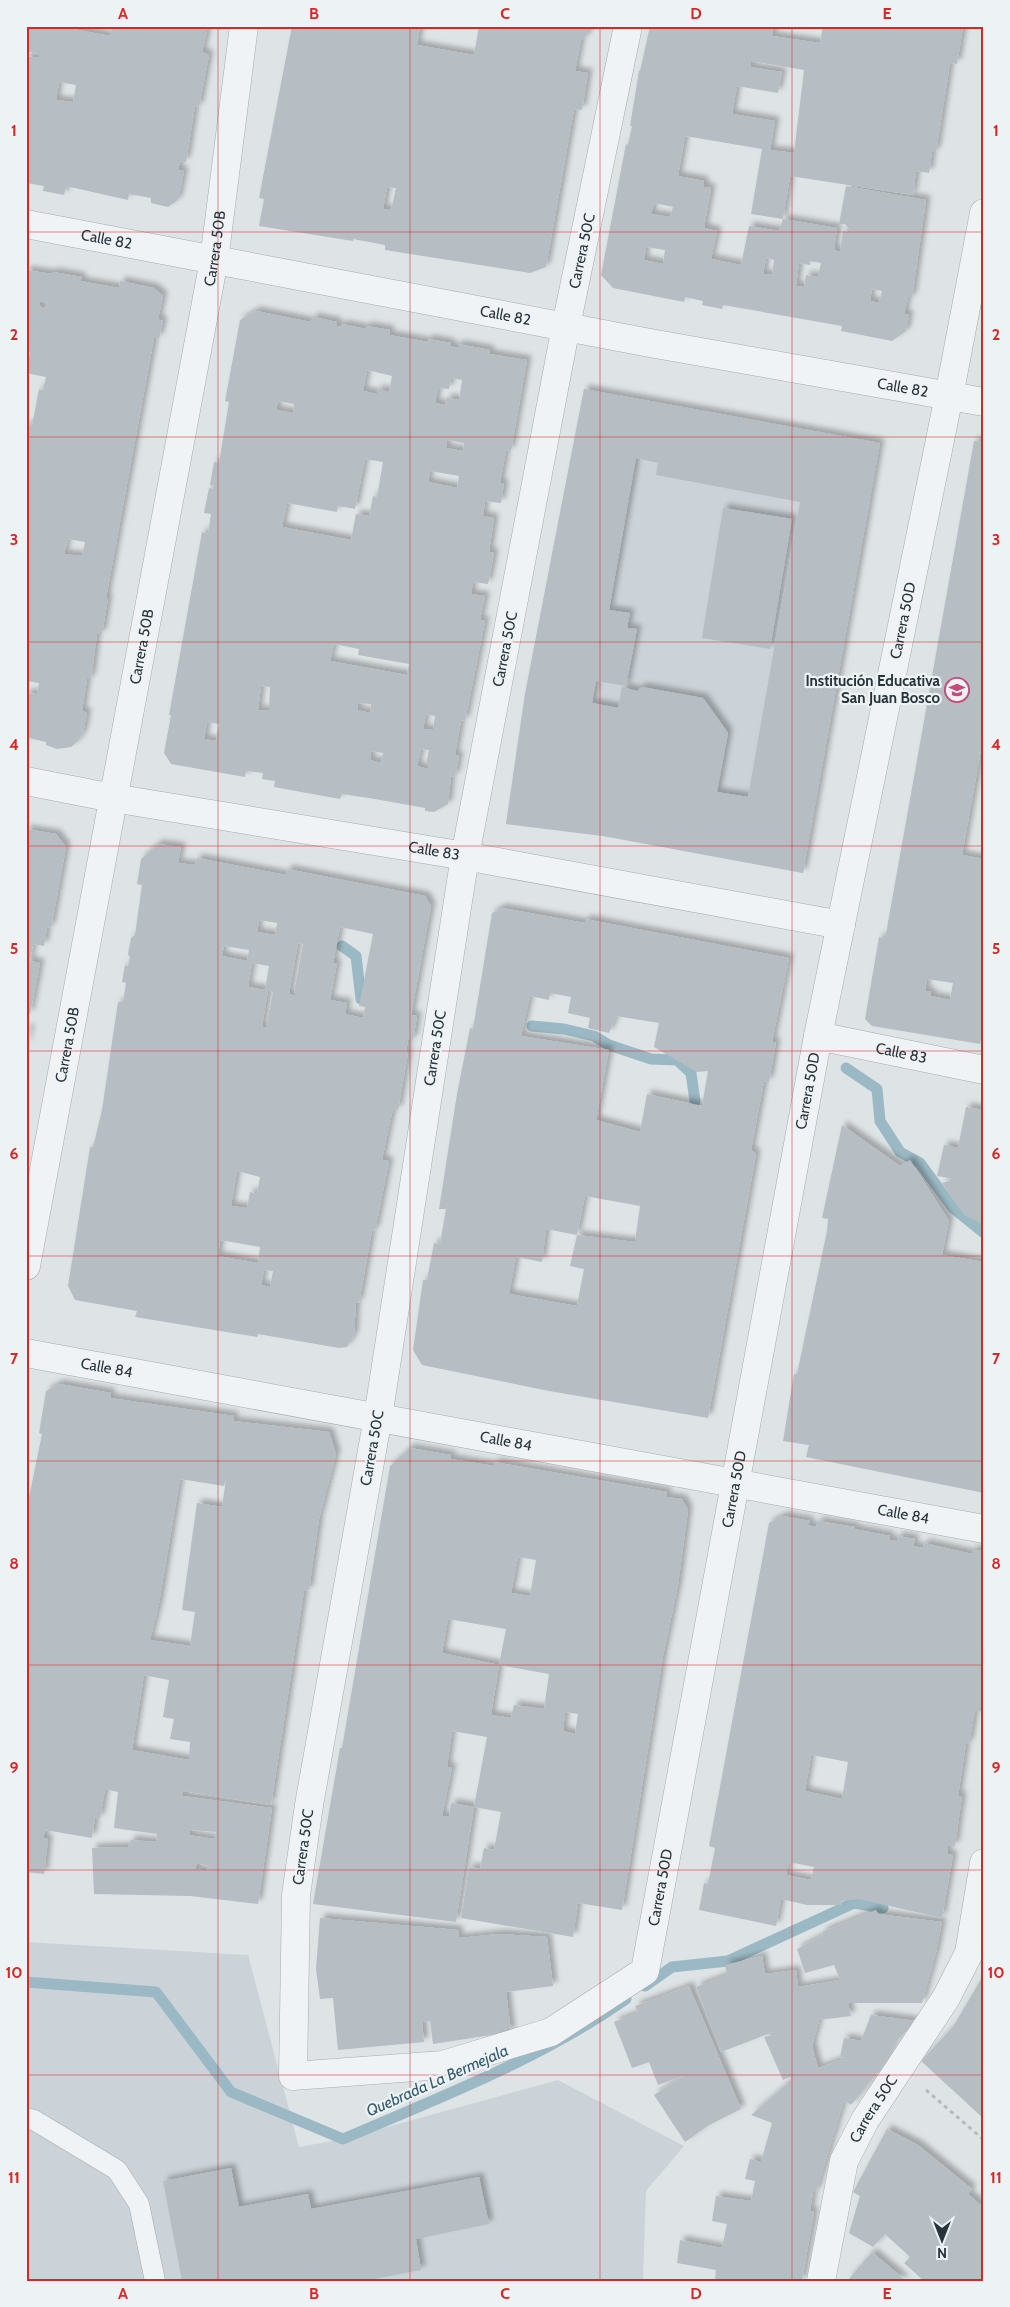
<svg xmlns="http://www.w3.org/2000/svg" width="1010" height="2307" viewBox="0 0 1010 2307" font-family="Cabin,sans-serif">
	<style>
		.built { fill: #ccd3d8 }
		.lines { fill: none; stroke-linecap: round; stroke-linejoin: round }
		.stream { stroke: #9bb9c4; stroke-width: 11 }
		.building { fill: #b6bec3; fill-rule: evenodd; filter: url(#shadow) }
		.service-casing { stroke: #a4abb0; stroke-width: 21 }
		.minor-casing { stroke: #a4abb0; stroke-width: 29 }
		.path { stroke: #b4babe; stroke-width: 3; stroke-dasharray: 4 4; stroke-linecap: butt }
		.service { stroke: #f0f3f5; stroke-width: 20 }
		.minor { stroke: #f0f3f5; stroke-width: 28 }
		.grid { fill: none; stroke: #d62828; stroke-width: 1; stroke-opacity: 0.55 }
		.labels { text-anchor: middle; stroke-width: 4.5; stroke-linejoin: round; paint-order: stroke }
		.street-label { font-size: 15px; fill: #28343c; stroke: #edf2f4 }
		.poi-label { font-size: 15px; font-weight: bold; fill: #28343c; stroke: #edf2f4; text-anchor: end }
		.water-label { font-size: 16px; font-style: italic; fill: #365c6c; stroke: #edf2f4 }
		.neatline { fill: none; stroke: #d62828; stroke-width: 2 }
		.grid-label { font-size: 16px; text-anchor: middle; font-weight: bold; fill: #d62828 }
	</style>
	<defs>
		<filter id="shadow"><feDropShadow dx="4.5" dy="-4.5" stdDeviation="2.5" flood-color="#0004"/></filter>
	</defs>
	<rect width="100%" height="100%" fill="#dee3e6"/>
	<g class="built">
		<path d="M584,389L880,443L803,873L603,836L506,824L525,694Z"/>
		<path d="M26,1942L248,1955L299,2147L343,2139L558,2080L684,2146L646,2191L643,2281H26Z"/>
	</g>
	<g class="lines">
		<g class="stream">
			<path d="M342,946L356,956L361,999"/>
			<path d="M532,1026L564,1029L594,1036L609,1045L651,1059L677,1060L691,1073L695,1101"/>
			<path d="M846,1068L877,1089L880,1121L900,1152L920,1163L953,1208L984,1233"/>
			<path d="M26,1982L156,1992L231,2092L343,2139C440,2097 539,2060 626,1999"/>
			<path d="M645,1986L672,1967L728,1961L854,1903L883,1908"/>
		</g>
	</g>
	<g class="building">
		<path d="M26,26H68V28L110,36L112,26H208L202,52L209,55L199,107L195,106L186,162L180,161L178,170L184,171L178,200L168,207L151,203V198L129,194L128,200L66,186L64,195L43,191L44,186L26,183V56L39,58V54L26,51ZM59,82L76,85L73,102L56,100Z"/>
		<path d="M292,26H420L417,45L474,55L479,26H589L587,36L581,40L575,71L588,73L582,110L574,109L546,267L530,273L385,250V245L353,239V241L259,226L264,199L259,198ZM387,187L396,188L391,210L383,209Z"/>
		<path d="M650,26H773L772,36L820,43L823,26L963,27L957,64L950,63L936,152H932L929,173L916,171L913,195L790,176L783,219L751,214L762,149L685,136L678,176L704,181V187L711,188L704,228L717,231L711,259L741,265L749,226L779,231L783,219L837,228L834,250L840,252L843,231L852,233L845,224H839L846,186L926,200L912,298H908L904,314L909,315L906,331L892,341L841,331L842,326L723,305L722,309L702,305L703,301L685,297L684,302L613,288L601,275L626,144L628,145L632,126H630L639,71H640ZM751,61L804,70L794,153L770,150L775,121L732,114L737,86L778,93L782,72L750,67ZM654,203L673,207L670,217L651,214ZM646,247L665,250L663,264L644,260ZM766,258L774,260L772,275L763,274ZM810,261L821,263L818,277L806,275L804,287L796,286L799,263L810,265ZM872,289L882,291L879,303L870,301Z"/>
		<path d="M26,270L52,274L53,272L82,277L80,281L119,288L120,281L154,288L163,296L158,319L163,321L159,338H154L106,598H108L102,634H97L91,679H87L82,711L87,713L83,733L78,741L71,747L57,749L46,745V742L29,738L28,743H26V693L37,694L39,683L26,681V424L32,426L39,389L43,390L46,377L26,373L30,352L26,351ZM40,301L47,302L45,308L39,306ZM68,539L85,542L82,556L64,554Z"/>
		<path d="M256,311L311,322L313,317L337,322V326L341,327L342,324L366,329V326L390,330L389,335L428,342V339L451,343L450,346L458,348V344L490,350L489,354L527,360L511,451L506,450L500,483L504,484L501,503L485,501L483,516L494,518L489,552L494,553L488,584L473,582L471,594L485,596L480,620L485,621L465,721L461,720L455,755L459,756L455,777L451,776L448,804L434,812L425,811V808L375,799L342,794L340,799L274,787L275,781L262,779L263,773L246,771L245,777L171,764L164,753L171,715H169L202,532L208,534L211,514L204,513L209,488L214,489V486L210,485L214,462L219,463L229,402L225,401L240,320ZM367,370L392,376L389,392L378,389L377,394L363,391ZM451,378L462,380L459,400L447,398L445,405L435,403L438,388L449,389ZM278,401L294,404L293,413L276,410ZM447,440L464,443L463,451L446,448ZM365,459L383,462L377,497L373,496L369,516L356,514L351,540L282,527L287,503L337,512L338,506L355,509ZM430,471L459,476L457,488L428,482ZM334,644L359,649L358,655L409,664L407,675L330,661ZM261,686L270,687L269,711L258,710ZM358,703L371,704L370,713L357,710ZM426,714L435,716L433,730L423,729ZM207,722L219,724L216,741L204,739ZM421,749L429,750L426,765H428V769L417,766ZM371,751L383,753L381,763L370,760Z"/>
		<path d="M584,389L880,443L803,873L603,836L506,824L525,694ZM636,458L658,463L656,475L800,502L748,797L717,792L728,733L703,698L642,687L637,691L622,687L618,708L592,703L596,681L626,686L637,629L627,628L630,613L609,610Z"/>
		<path d="M974,441L984,442V733L962,855L984,859V1041L981,1040L980,1044L872,1026L865,1019L879,937L885,939ZM927,979L953,983L950,1000L931,996V992L925,991Z"/>
		<path d="M723,508L792,519L770,649L702,638Z"/>
		<path d="M26,829L56,834L66,847L51,928L47,927L44,946L33,944L30,961L40,963L30,1014H26Z"/>
		<path d="M158,844L181,847L178,863L195,865L197,858L286,875L287,869L425,896L431,906L411,1015L417,1016L413,1040H408L406,1052L408,1053L398,1110L393,1109L389,1126L382,1160L389,1161L375,1231L372,1230L359,1303L356,1302L354,1335L347,1347L339,1348L258,1334L257,1337L135,1317L137,1311L75,1300L68,1286L90,1147H93L102,1110L118,1002H123L126,983L122,982L125,965L128,966L130,958L128,954L131,938L135,935L142,885L137,884L141,859ZM259,920L277,923L275,935L257,932ZM340,927L373,934L359,1006L365,1007L363,1018L345,1014L347,1003L330,1000L337,963H333ZM298,943L303,944L294,993L298,996L289,994ZM224,946L249,950L247,961L222,956ZM252,963L269,966L265,990L248,987ZM268,990L273,992L266,1028L262,1027ZM237,1171L260,1177L257,1194L250,1192L247,1208L231,1206ZM220,1240L260,1247L258,1263L218,1256ZM264,1270L273,1271L270,1287L261,1285Z"/>
		<path d="M502,908L585,923V919L789,958L772,1042H776L769,1082L764,1081L751,1150L756,1154L708,1418L549,1391L422,1365L413,1350L423,1280H427L434,1243L440,1244L446,1209H439L457,1094L470,1028L473,1029L492,913ZM550,993L571,997L568,1013L590,1018L588,1028L609,1033L616,1016L659,1023L654,1047L697,1072L708,1071L702,1106L647,1094L640,1132L596,1120L609,1050L521,1036L530,996L549,1000ZM585,1196L640,1206L635,1242L577,1235L570,1266L584,1269L577,1306L509,1294L516,1257L542,1262L546,1229L577,1235Z"/>
		<path d="M26,1028H30L27,1045H26Z"/>
		<path d="M966,1107L984,1110V1225L964,1215L942,1183L954,1179L937,1176L944,1145L958,1148Z"/>
		<path d="M842,1125L900,1166L910,1160L949,1221L942,1255L984,1262V1493L806,1457L809,1445L783,1441L794,1374H797L827,1231L828,1219L822,1218Z"/>
		<path d="M59,1384L111,1393L110,1398L234,1416L233,1421L329,1432L336,1454L319,1519L309,1590L304,1591L271,1805L183,1791V1796L272,1808L258,1904L190,1896L94,1894L92,1848L128,1847L131,1840L156,1842L157,1834L114,1828L118,1792L105,1789L100,1819L95,1817L92,1838L45,1830L43,1838L48,1839L44,1874L26,1872V1512L42,1434L39,1433L46,1391ZM180,1479L224,1486L226,1479L222,1507L197,1503L182,1610L195,1612L190,1646L150,1640L159,1603ZM144,1675L169,1680L163,1717L174,1719L170,1739L190,1742L189,1760L132,1750ZM190,1830L216,1832L214,1839L189,1835ZM197,1863L209,1866L206,1871L195,1869Z"/>
		<path d="M410,1448L451,1455V1459L494,1466V1462L667,1492L666,1497L682,1499L688,1510L678,1585L663,1656L622,1910L578,1903L573,1937L461,1918L469,1867L480,1869L484,1848L494,1850L501,1812L474,1807L487,1737L452,1731L447,1767H452L442,1816L449,1817L451,1803L474,1807L456,1922L313,1904L340,1748H342L390,1466ZM518,1557L536,1560L530,1596L511,1593ZM448,1619L506,1629L499,1665L442,1653ZM499,1665L549,1674L544,1709L514,1705L511,1718L491,1715ZM565,1712L578,1714L575,1734L563,1731Z"/>
		<path d="M783,1516L810,1521L808,1525L816,1527L818,1521L855,1527L854,1529L890,1536L889,1540L897,1541L898,1536L915,1539L913,1546L923,1548L924,1543L972,1554V1550L984,1551V1702L982,1712L975,1710L969,1744L966,1743L958,1796H962L955,1846H948L947,1854L953,1855L942,1918L859,1899L841,1901L842,1905H807L781,1899L776,1926L699,1910L704,1883L708,1884L715,1848L709,1846L769,1523ZM786,1750L848,1762L842,1799L805,1791L811,1756ZM789,1862L814,1867L811,1880L786,1875Z"/>
		<path d="M876,1910L878,1914L942,1922L936,1952L922,2003H848L851,2016L819,2020L812,2046L818,2068L846,2058L840,2057L844,2038L861,2041L871,2015L916,2021L894,2044L880,2072L871,2075L874,2077L851,2105L844,2100L816,2192H813L810,2211L814,2212L802,2281H715L716,2270L677,2263L680,2240L722,2248L727,2224L712,2221L716,2196L751,2201L755,2181L745,2179L750,2159L761,2162L772,2123L751,2115L788,2083L793,2084L790,2077L783,2080L764,2037L773,2035V2032L721,2052L696,1987L727,1975L725,1965L762,1956L765,1974L796,1970L798,1987L840,1980L834,1965L805,1973L797,1949L823,1935L822,1932Z"/>
		<path d="M320,1918L458,1930L459,1938L499,1934L547,1937L553,1986L506,1992L511,2032L433,2044L430,2021L422,2022L424,2042L338,2050L333,1998L320,1999L316,1969Z"/>
		<path d="M984,1974V2119L921,2061L953,2027Z"/>
		<path d="M689,1986L741,2109L709,2125L685,2142L654,2095L685,2075L658,2085L649,2062L632,2068L614,2022L638,2013L635,2006Z"/>
		<path d="M887,2129L918,2145L972,2189L968,2194L984,2208V2281H924L904,2263L910,2257L885,2234L873,2247L849,2233L860,2196L853,2192Z"/>
		<path d="M231,2168L239,2207L308,2194L311,2209L479,2177L489,2224L416,2239L421,2270L364,2281H182L163,2181Z"/>
		<path d="M872,2252L906,2281H847Z"/>
	</g>
	<g class="lines">
		<defs>
			<path id="service" d="M26,2118L34,2120L117,2170L139,2204L155,2281"/>
			<g id="minor">
				<path id="s1" d="M628,26L566,326L465,856L378,1417L309,1805L296,1895L293,2076L443,2065L551,2032L645,1971L818,1036L949,396L984,213"/>
				<path id="s2" d="M26,224L650,343L984,402"/>
				<path id="s3" d="M26,781L113,798L465,856L841,925"/>
				<path id="s4" d="M818,1036L984,1070"/>
				<path id="s5" d="M26,1266L214,260L244,26"/>
				<path id="s6" d="M26,1353L984,1529"/>
				<path id="s7" d="M821,2281L844,2161L865,2120L946,1998L969,1953L984,1863"/>
			</g>
		</defs>
		<use href="#service" class="service-casing"/>
		<use href="#minor" class="minor-casing"/>
		<path class="path" d="M926,2090L984,2140"/>
		<use href="#service" class="service"/>
		<use href="#minor" class="minor"/>
	</g>
	<path class="grid" d="M218,26V2281M410,26V2281M600,26V2281M792,26V2281M26,232H984M26,437H984M26,642H984M26,846H984M26,1051H984M26,1256H984M26,1461H984M26,1665H984M26,1870H984M26,2075H984"/>
	<defs>
		<symbol id="school-ring" viewBox="-11 -11 22 22"><circle r="9.5" fill="#edf2f4" stroke="#c34c7b" stroke-width="1.5"/><path d="M0-5L7-2L0 1L-7-2ZM-4 1L0 2.5L4 1V4Q0 6-4 4Z" fill="#c34c7b"/></symbol>
	</defs>
	<g fill-rule="evenodd">
		<use href="#school-ring" x="943" y="676" width="28" height="28"/>
	</g>
	<g class="labels">
		<g class="street-label">
			<text dy="5" stroke="none"><textPath href="#s2" startOffset="82">Calle 82</textPath></text>
			<text dy="5" stroke="none"><textPath href="#s5" startOffset="1035">Carrera 50B</textPath></text>
			<text transform="translate(582 251) rotate(-78)" y="5">Carrera 50C</text>
			<text dy="5" stroke="none"><textPath href="#s2" startOffset="488">Calle 82</textPath></text>
			<text dy="5" stroke="none"><textPath href="#s2" startOffset="892">Calle 82</textPath></text>
			<text dy="5" stroke="none"><textPath href="#s1" startOffset="3830">Carrera 50D</textPath></text>
			<text dy="5" stroke="none"><textPath href="#s5" startOffset="630">Carrera 50B</textPath></text>
			<text transform="translate(505 649) rotate(-79)" y="5">Carrera 50C</text>
			<text dy="5" stroke="none"><textPath href="#s3" startOffset="414">Calle 83</textPath></text>
			<text dy="5" stroke="none"><textPath href="#s5" startOffset="225">Carrera 50B</textPath></text>
			<text transform="translate(435 1048) rotate(-81)" y="5">Carrera 50C</text>
			<text dy="5" stroke="none"><textPath href="#s4" startOffset="85">Calle 83</textPath></text>
			<text dy="5" stroke="none"><textPath href="#s1" startOffset="3350">Carrera 50D</textPath></text>
			<text dy="5" stroke="none"><textPath href="#s6" startOffset="82">Calle 84</textPath></text>
			<text dy="5" stroke="none"><textPath href="#s6" startOffset="488">Calle 84</textPath></text>
			<text transform="translate(372 1448) rotate(-80)" y="5">Carrera 50C</text>
			<text dy="5" stroke="none"><textPath href="#s1" startOffset="2945">Carrera 50D</textPath></text>
			<text dy="5" stroke="none"><textPath href="#s6" startOffset="892">Calle 84</textPath></text>
			<text transform="translate(303 1847) rotate(-82)" y="5">Carrera 50C</text>
			<text dy="5" stroke="none"><textPath href="#s1" startOffset="2540">Carrera 50D</textPath></text>
			<text dy="5" stroke="none"><textPath href="#s7" startOffset="182">Carrera 50C</textPath></text>
		</g>
		<g class="poi-label">
			<text x="940" y="686">Institución Educativa<tspan x="940" dy="17">San Juan Bosco</tspan></text>
		</g>
		<g class="water-label">
			<text transform="translate(437 2080) rotate(-24)" y="6">Quebrada La Bermejala</text>
		</g>
	</g>
	<rect width="1010" height="2307" fill="none" stroke="#edf2f4" stroke-width="55"/>
	<g transform="translate(942 2240) rotate(180)" stroke="#edf2f4" stroke-width="4" paint-order="stroke">
	<path d="M0-4L9 19L0 12L-9 19Z" fill="#28343c"/>
	<text y="-8" font-size="14" font-weight="bold" text-anchor="middle" fill="#28343c">N</text>
	</g>
	<rect x="28" y="28" width="954" height="2252" class="neatline"/>
	<g class="grid-label">
		<text x="123" y="19">A</text>
		<text x="314" y="19">B</text>
		<text x="505" y="19">C</text>
		<text x="696" y="19">D</text>
		<text x="887" y="19">E</text>
		<text x="14" y="136">1</text>
		<text x="996" y="136">1</text>
		<text x="14" y="340">2</text>
		<text x="996" y="340">2</text>
		<text x="14" y="545">3</text>
		<text x="996" y="545">3</text>
		<text x="14" y="750">4</text>
		<text x="996" y="750">4</text>
		<text x="14" y="954">5</text>
		<text x="996" y="954">5</text>
		<text x="14" y="1159">6</text>
		<text x="996" y="1159">6</text>
		<text x="14" y="1364">7</text>
		<text x="996" y="1364">7</text>
		<text x="14" y="1569">8</text>
		<text x="996" y="1569">8</text>
		<text x="14" y="1773">9</text>
		<text x="996" y="1773">9</text>
		<text x="14" y="1978">10</text>
		<text x="996" y="1978">10</text>
		<text x="14" y="2183">11</text>
		<text x="996" y="2183">11</text>
		<text x="123" y="2299">A</text>
		<text x="314" y="2299">B</text>
		<text x="505" y="2299">C</text>
		<text x="696" y="2299">D</text>
		<text x="887" y="2299">E</text>
	</g>
</svg>
